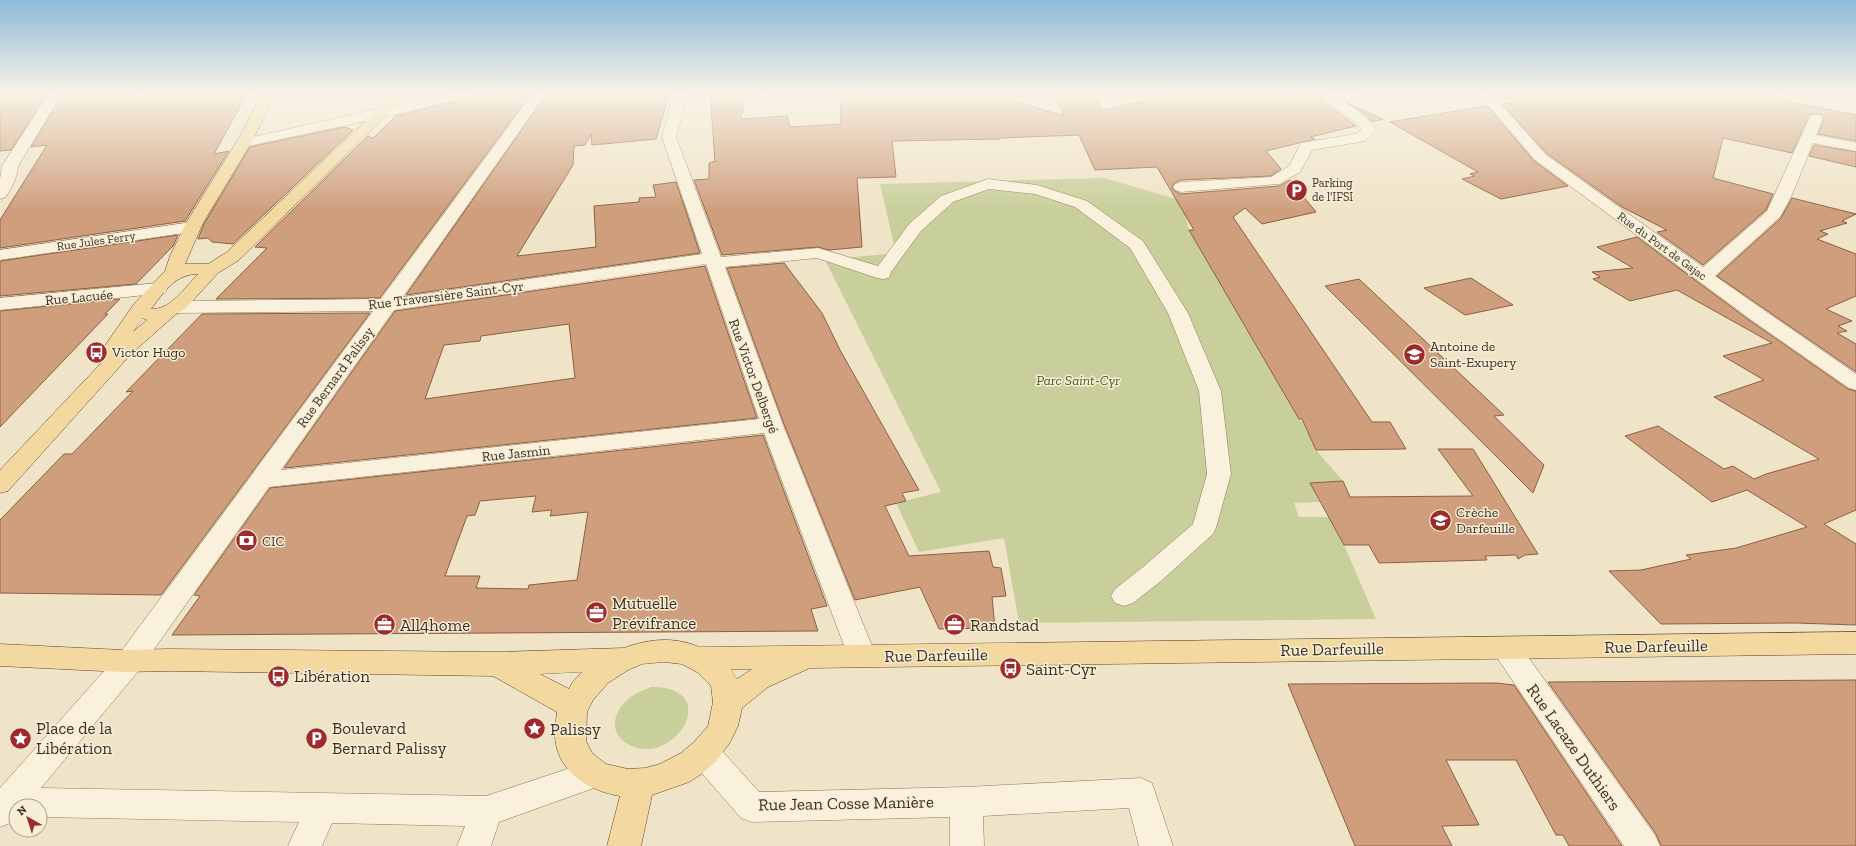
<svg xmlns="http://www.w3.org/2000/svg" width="1856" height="846" viewBox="0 0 1856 846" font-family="'Zilla Slab',serif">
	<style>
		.green { fill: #c9cf9b }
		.building { fill: #cf9f7d; stroke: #8d5f41; fill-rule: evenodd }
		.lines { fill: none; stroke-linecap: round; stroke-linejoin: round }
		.minor-casing { stroke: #8d765c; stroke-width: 1 }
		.major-casing { stroke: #5b4430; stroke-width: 1 }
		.minor { fill: #faf1dc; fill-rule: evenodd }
		.major { fill: #f3d9a0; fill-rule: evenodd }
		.labels { text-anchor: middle; stroke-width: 3; stroke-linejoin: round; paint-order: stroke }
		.far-poi-label { font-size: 12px; fill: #3d2e20; stroke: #f7eed8; text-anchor: start }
		.far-street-label { font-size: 12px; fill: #3d2e20; stroke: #f7eed8 }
		.street-label { font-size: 14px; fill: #3d2e20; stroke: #f7eed8 }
		.poi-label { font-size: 14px; fill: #3d2e20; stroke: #f7eed8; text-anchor: start }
		.park-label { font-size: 14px; font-style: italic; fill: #4d5a26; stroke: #f7eed8 }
		.near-poi-label { font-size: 17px; fill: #3d2e20; stroke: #f7eed8; text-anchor: start }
		.near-street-label { font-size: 17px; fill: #3d2e20; stroke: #f7eed8 }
	</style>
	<rect width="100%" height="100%" fill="#f0e4c8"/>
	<g class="green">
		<path d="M1104,178L1176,199L1185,214L1189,230L1299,419L1303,423L1316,450L1343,481L1310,483L1320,502L1294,503L1299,517H1329L1344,545L1376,619L1019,623L1004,538L919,552L896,503L941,492L825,260L896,253L880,184Z"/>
		<path d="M651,687C722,686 678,763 634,747C612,739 609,719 625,702C632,694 642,691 651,687Z"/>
	</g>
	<g class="building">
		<path d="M0,92H48L11,150L0,151Z"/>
		<path d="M64,92H133L135,98H146L148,92H248L214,154L229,151L185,221L0,248V220L47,145L31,147Z"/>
		<path d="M479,92H485L484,96L503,92H532L380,298L216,299L267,248L255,247L368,136L373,138L396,116L477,96Z"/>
		<path d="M548,92H670L656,139L592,145L591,134L585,145L574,146L573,165L517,256L596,247L594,206L639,202V198L656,197L653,185L676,182L700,253L406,295Z"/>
		<path d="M710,92H745L741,119L787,116L790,127L841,124L840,93L984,92L1064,116L1054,92H1091L1102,110L1187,92L1327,93L1323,94L1321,99L1356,126L1310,137L1315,139L1266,151L1281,169L1271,176L1181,180L1174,183L1172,188L1175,191L1181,194L1279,186L1290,180L1316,212L1262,224L1245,208L1233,217L1372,422H1390L1406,449L1316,450L1302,419H1299L1189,230H1194L1157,167L1095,170L1079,135L1000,138V139L892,141L896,177L857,178L862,247L829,250L818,247L722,255L694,180L709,179V163L715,161Z"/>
		<path d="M1494,92H1758L1759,96L1856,115V141L1818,134L1824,119L1821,114H1810L1792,153L1723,138L1713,178L1773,194L1766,210L1703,265L1657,232L1667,230L1622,207L1546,153L1502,104L1514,102Z"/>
		<path d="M1346,102L1383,119L1372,122L1366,115Z"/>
		<path d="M1487,106L1534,161L1568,186L1501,199L1462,179L1475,176L1470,174L1478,172L1390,122Z"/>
		<path d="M345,127L353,130L233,244L212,242L208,238L198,239L204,224L250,147Z"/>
		<path d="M1814,145L1856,152V167L1809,156Z"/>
		<path d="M1792,198L1856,214L1842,221L1847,223L1820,231L1828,234L1817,239L1856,254V296L1826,309L1852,321L1838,326L1847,331L1837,333L1856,344V372L1717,276L1781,218Z"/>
		<path d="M178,235L173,246L136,284L0,296V261Z"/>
		<path d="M1637,237L1749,320L1848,389L1856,391V510L1824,524L1856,544V625L1796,623L1661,624L1609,571L1641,570L1691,559L1686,555L1736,548L1807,527L1747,490L1712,502L1625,436L1658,426L1724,469L1733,466L1754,479L1766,474L1819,459L1714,397L1764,380L1723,356L1772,343L1677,290L1630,301L1593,279L1600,277L1592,272L1633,268L1597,247Z"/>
		<path d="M784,263L822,313L840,350L919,490L902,493L906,501L885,506L909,556L989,551L993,567L1001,568L1006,596L992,597L995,628L939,629L920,587L855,600L784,424L727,268Z"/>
		<path d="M705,266L757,418L284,468L395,311ZM569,324L575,378L425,399L444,345L480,341L481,336Z"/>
		<path d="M1471,278L1513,305L1465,315L1424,288Z"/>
		<path d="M1359,279L1504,415L1494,416L1544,465L1533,493L1325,286Z"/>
		<path d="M120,299L105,314H108L0,427V311Z"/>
		<path d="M370,313L161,595L0,593V520L64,454H72L133,391L126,392L202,314Z"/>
		<path d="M763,435L827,606L811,609L818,631L172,635L200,596L194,595L270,488ZM536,496L532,512L552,510L550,516L588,512L577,580L529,585L528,589L476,588L480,576H445L467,516L475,515L480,501Z"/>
		<path d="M1438,449H1473L1538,554L1525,555L1518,559L1516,555L1485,556L1487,560L1379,563L1369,545H1344L1310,483L1343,481L1350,497L1473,496Z"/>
		<path d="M1856,680V846H1661L1656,834L1548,682Z"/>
		<path d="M1496,683L1514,685L1622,846H1569L1563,835H1556L1516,760H1446L1479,825L1442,826L1452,846H1355L1288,684Z"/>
	</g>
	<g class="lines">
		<defs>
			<g id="minor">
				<path d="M50,92H63L18,166C17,178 12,187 6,197L0,199V179L2,166Z"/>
				<path d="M134,92H147L145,97H135Z"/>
				<path d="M454,92H478L477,95L380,118L244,147L239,146L237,143L239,140L244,139Z"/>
				<path d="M534,92H547L403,297L702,254L662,137L674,92H688L676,137L721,257L818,248L878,266L909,224L941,196L988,179L1037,185L1087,201L1143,241L1188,313L1221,391L1231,474L1216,528L1213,534L1161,581L1133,603L1124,606L1115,603L1111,596L1115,589L1143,567L1193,524L1207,474L1199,391L1168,313L1130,248L1075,207L1035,194L989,189L953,202L921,231L891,272L889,278L883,279L877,278L817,258L725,267L783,425L876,656L872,664L862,667L852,664L848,656L764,433L269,487L140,669L41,788L486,796L594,760L605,764L610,774L605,784L499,822L491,846H457L465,826L332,823L322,846H288L299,822L40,817V806H16C16,821 14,822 0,827V788L120,653L373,311L177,313L170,311L168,307L170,303L177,301L381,299ZM706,264L759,419L281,470L394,310Z"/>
				<path d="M1340,92H1370L1369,95L1341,100L1365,116L1376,130L1365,141L1312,150L1300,172L1279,184L1181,192L1175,190L1173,187L1175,184L1181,182L1271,177L1289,166L1301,143L1356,134L1361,129L1355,122L1322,98L1324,95Z"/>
				<path d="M1477,92H1490L1545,154L1703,267L1767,211L1811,115H1821L1823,118L1816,135L1856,143V151L1813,143L1791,197L1780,217L1715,276L1856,374V390L1849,388L1750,319L1535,160Z"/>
				<path d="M192,222L198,223L200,227L198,231L0,260V250Z"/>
				<path d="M158,283L165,285L167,289L165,293L0,310V298Z"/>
				<path d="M1506,637L1516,640L1655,835L1660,846H1624L1496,656L1492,648L1496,640Z"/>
				<path d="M704,739L715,743L759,792L966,787L1141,778L1152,783L1173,846H1139L1129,808L983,816L984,846H950V817L752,822L741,818L693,763L689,753L693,743Z"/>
			</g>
			<g id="major">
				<path d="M263,92H276L254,138L203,223L185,264H208L227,252L396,92H410L239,260L218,273L186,308L175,315L132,353L8,491L0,493V470L105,359L99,354L134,304L165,271L170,256L186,223L239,138ZM198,274C185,287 171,310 151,309C164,292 175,274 198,274ZM143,318L147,320L133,332Z"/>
				<path d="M1856,632V654L810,668L768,687L742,708L738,726L729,744L716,761L703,773L689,782L652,795L641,846H607L620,796C589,791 557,772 555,737C555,729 556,720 557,712L493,676L169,671L123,672L0,666V644L123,650L169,649L497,652L624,648C648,639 674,636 699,647ZM664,662L682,664L697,672L711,686L713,702L708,726L694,742L681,753L660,764L645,768L628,769L606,764L592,753L586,741L587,712L593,700L608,683L628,670L642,664ZM731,669H752L737,679ZM582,672L572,683L569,689L540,674Z"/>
			</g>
		</defs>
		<use href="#minor" class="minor-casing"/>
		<use href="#major" class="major-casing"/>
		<use href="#minor" class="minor"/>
		<use href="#major" class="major"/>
	</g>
	<linearGradient id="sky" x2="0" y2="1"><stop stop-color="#8fbad6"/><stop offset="0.44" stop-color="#f8f3e6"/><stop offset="1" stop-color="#f8f3e6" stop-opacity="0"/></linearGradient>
	<rect width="1856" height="211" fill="url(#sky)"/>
	<defs>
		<symbol id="parking-disc" viewBox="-11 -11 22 22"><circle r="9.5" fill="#9e2a2b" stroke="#f7eed8"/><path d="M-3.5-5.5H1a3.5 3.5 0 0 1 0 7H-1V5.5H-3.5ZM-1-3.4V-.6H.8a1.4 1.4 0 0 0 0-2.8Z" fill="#fff"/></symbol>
		<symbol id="bus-disc" viewBox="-11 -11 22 22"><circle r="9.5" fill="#9e2a2b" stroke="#f7eed8"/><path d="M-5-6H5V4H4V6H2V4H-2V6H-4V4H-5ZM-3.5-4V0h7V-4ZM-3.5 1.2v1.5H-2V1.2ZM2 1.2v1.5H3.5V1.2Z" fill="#fff"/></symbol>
		<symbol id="school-disc" viewBox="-11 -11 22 22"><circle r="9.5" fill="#9e2a2b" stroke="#f7eed8"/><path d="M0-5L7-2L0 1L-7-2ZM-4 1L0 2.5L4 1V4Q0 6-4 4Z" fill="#fff"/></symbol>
		<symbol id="bank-disc" viewBox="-11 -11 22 22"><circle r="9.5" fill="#9e2a2b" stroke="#f7eed8"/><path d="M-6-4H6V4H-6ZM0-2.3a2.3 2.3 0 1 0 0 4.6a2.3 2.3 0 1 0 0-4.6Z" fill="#fff"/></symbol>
		<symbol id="office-disc" viewBox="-11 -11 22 22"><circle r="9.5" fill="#9e2a2b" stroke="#f7eed8"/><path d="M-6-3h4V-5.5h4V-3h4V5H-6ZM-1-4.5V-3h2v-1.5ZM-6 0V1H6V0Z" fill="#fff"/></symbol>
		<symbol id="sight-disc" viewBox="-11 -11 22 22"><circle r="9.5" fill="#9e2a2b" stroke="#f7eed8"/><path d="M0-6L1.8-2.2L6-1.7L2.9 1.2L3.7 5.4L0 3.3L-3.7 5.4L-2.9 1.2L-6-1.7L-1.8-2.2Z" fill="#fff"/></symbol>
	</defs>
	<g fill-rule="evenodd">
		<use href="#parking-disc" x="1284" y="178" width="25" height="25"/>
		<use href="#bus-disc" x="84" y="340" width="25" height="25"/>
		<use href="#school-disc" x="1402" y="342" width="25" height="25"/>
		<use href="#school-disc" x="1428" y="508" width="25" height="25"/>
		<use href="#bank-disc" x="234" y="528" width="25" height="25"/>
		<use href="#office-disc" x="584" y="600" width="25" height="25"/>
		<use href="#office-disc" x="372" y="612" width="25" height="25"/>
		<use href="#office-disc" x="942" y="612" width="25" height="25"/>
		<use href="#bus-disc" x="998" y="656" width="25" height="25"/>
		<use href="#bus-disc" x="266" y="664" width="25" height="25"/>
		<use href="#sight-disc" x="522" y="716" width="25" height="25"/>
		<use href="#sight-disc" x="8" y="726" width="25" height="25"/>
		<use href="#parking-disc" x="304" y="726" width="25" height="25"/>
	</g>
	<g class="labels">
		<g class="far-poi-label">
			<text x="1312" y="187">Parking<tspan x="1312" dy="14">de l'IFSI</tspan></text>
		</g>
		<g class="far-street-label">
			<text transform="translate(96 241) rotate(-8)" y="4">Rue Jules Ferry</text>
			<text transform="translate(1662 246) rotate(36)" y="4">Rue du Port de Gajac</text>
		</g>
		<g class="street-label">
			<text transform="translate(446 295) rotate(-7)" y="5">Rue Traversière Saint-Cyr</text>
			<text transform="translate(79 297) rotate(-5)" y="5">Rue Lacuée</text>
			<text transform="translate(754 376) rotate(70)" y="5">Rue Victor Delbergé</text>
			<text transform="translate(335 377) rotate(-54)" y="5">Rue Bernard Palissy</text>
			<text transform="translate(516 453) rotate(-6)" y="5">Rue Jasmin</text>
		</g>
		<g class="poi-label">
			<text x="1430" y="351">Antoine de<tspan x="1430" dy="16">Saint-Exupery</tspan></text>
			<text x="112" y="357">Victor Hugo</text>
			<text x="1456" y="517">Crèche<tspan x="1456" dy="16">Darfeuille</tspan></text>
			<text x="262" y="546">CIC</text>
		</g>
		<g class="park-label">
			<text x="1078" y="385">Parc Saint-Cyr</text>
		</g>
		<g class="near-poi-label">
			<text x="612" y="609">Mutuelle<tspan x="612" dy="20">Prévifrance</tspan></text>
			<text x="400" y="631">All4home</text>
			<text x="970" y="631">Randstad</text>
			<text x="1026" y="675">Saint-Cyr</text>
			<text x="294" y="682">Libération</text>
			<text x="36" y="734">Place de la<tspan x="36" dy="20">Libération</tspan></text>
			<text x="332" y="734">Boulevard<tspan x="332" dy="20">Bernard Palissy</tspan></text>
			<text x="550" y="735">Palissy</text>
		</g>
		<g class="near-street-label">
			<text transform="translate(1656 646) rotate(-1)" y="6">Rue Darfeuille</text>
			<text transform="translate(1332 649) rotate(-1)" y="6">Rue Darfeuille</text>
			<text transform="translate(936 655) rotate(-1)" y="6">Rue Darfeuille</text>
			<text transform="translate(1574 747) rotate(55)" y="6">Rue Lacaze Duthiers</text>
			<text transform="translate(846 803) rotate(-1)" y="6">Rue Jean Cosse Manière</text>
		</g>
	</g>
	<g transform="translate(28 818) rotate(321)"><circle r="19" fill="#f7eed8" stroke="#ada18e"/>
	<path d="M0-3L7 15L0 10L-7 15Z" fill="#9e2a2b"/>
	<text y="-6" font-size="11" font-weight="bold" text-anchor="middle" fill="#3d2e20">N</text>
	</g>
</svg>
